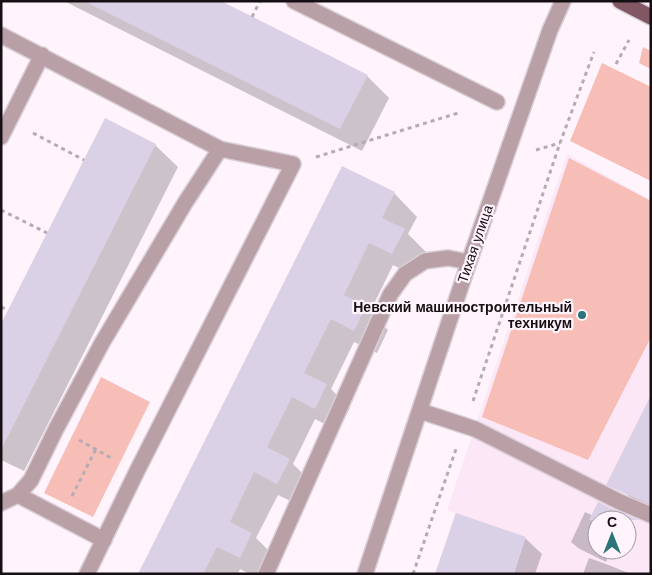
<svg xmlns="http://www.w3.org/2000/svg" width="652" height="575" viewBox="0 0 652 575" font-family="'Work Sans',sans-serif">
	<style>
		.built { fill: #fce7f7; fill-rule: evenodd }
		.green { fill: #f7beb7 }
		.shadow { fill: #0003 }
		.building { fill: #dbd1e6 }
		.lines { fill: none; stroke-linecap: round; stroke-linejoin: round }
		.minor-casing { stroke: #dacfd7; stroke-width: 18 }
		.major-casing { stroke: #dacfd7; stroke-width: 18 }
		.path { stroke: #b5abb2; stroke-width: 3; stroke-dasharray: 4 4; stroke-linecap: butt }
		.minor { stroke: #b99fa6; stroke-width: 15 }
		.major { stroke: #825764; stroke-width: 15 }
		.poi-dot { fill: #2b7578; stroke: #fff3fc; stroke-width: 2 }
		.labels { text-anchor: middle; stroke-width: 4.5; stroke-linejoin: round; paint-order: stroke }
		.street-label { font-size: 14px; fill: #160f14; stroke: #fff3fc }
		.poi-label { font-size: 14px; font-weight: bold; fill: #160f14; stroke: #fff3fc; text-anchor: end }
	</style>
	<rect width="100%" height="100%" fill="#fff3fc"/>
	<path class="built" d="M567,154L651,200V574H435L455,513L447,510ZM597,520H627V550H597Z"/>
	<g class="green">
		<path d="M643,47L651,51V69L639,63Z"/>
		<path d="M602,63L651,87V181L570,141Z"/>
		<path d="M569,158L651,201V337L588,460L482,417Z"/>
		<path d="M101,377L150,402L93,517L44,493Z"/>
	</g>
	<g class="shadow">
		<path d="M64,1H218L367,76L389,98L362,151Z"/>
		<path d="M155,145L178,167L24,471L1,460V327Z"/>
		<path d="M394,193L417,217L408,234L427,253L415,276L393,265L370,312L388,330L377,353L354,342L331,389L350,408L338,431L315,419L293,464L312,483L301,506L278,495L256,538L275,557L267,574H250L240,569L238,574H139Z"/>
		<path d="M651,398V507L630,497L611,478Z"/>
		<path d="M585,512L603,520H597V550H611L606,562L578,548L571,542Z"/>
		<path d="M525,538L542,554L535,574H437Z"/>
		<path d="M589,558L606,564L631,574H583Z"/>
	</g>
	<g class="building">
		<path d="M84,1H221L368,75L340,129Z"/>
		<path d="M105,118L156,144L1,450V324Z"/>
		<path d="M342,166L395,192L382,218L405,229L392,254L369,243L344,295L366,306L354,331L331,319L304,373L327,384L315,409L292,397L267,447L290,459L277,484L254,472L230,522L252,533L240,558L217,547L203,574H138Z"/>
		<path d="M651,395V505L606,485Z"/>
		<path d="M598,502L616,511L639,520H589Z"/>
		<path d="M456,513L526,537L514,574H435Z"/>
	</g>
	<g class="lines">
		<defs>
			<g id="minor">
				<path d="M294,1L497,102"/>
				<path d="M1,35L220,149L293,164L137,471L87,574"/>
				<path d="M1,137L42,55"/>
				<path d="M420,411L475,429L620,502L651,515"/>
				<path d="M18,495L104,540"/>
				<path d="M1,503L18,495L31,480L56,429L102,343L185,203L220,149"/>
				<path d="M266,574L390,295L405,274L425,261L448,258L469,262"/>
				<path d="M365,574L469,262L550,30L563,1"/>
			</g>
			<path id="major" d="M620,1L651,17"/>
		</defs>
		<use href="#minor" class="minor-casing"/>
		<use href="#major" class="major-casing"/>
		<g class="path">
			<path d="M252,17L260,1"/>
			<path d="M616,64L629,40"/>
			<path d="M33,133L84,160"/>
			<path d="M536,150L560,143"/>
			<path d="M316,157L458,113"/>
			<path d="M1,210L47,233"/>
			<path d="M1,307L8,310"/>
			<path d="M473,401L560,143L594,52"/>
			<path d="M79,440L113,459"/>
			<path d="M72,496L96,449"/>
			<path d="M413,574L456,449"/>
		</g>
		<use href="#minor" class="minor"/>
		<use href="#major" class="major"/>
	</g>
	<circle class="poi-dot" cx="582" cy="315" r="5"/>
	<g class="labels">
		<g class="street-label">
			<text transform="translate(475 244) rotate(-71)" y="5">Тихая улица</text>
		</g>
		<g class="poi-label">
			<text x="572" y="312">Невский машиностроительный<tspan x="572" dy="16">техникум</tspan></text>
		</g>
	</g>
	<rect width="652" height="575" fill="none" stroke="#160f14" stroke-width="5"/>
	<g transform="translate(612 535)"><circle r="24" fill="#fff3fc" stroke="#a2989f"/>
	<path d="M0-4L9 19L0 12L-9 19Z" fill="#2b7578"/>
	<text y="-8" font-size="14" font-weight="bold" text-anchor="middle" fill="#160f14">С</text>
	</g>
</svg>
